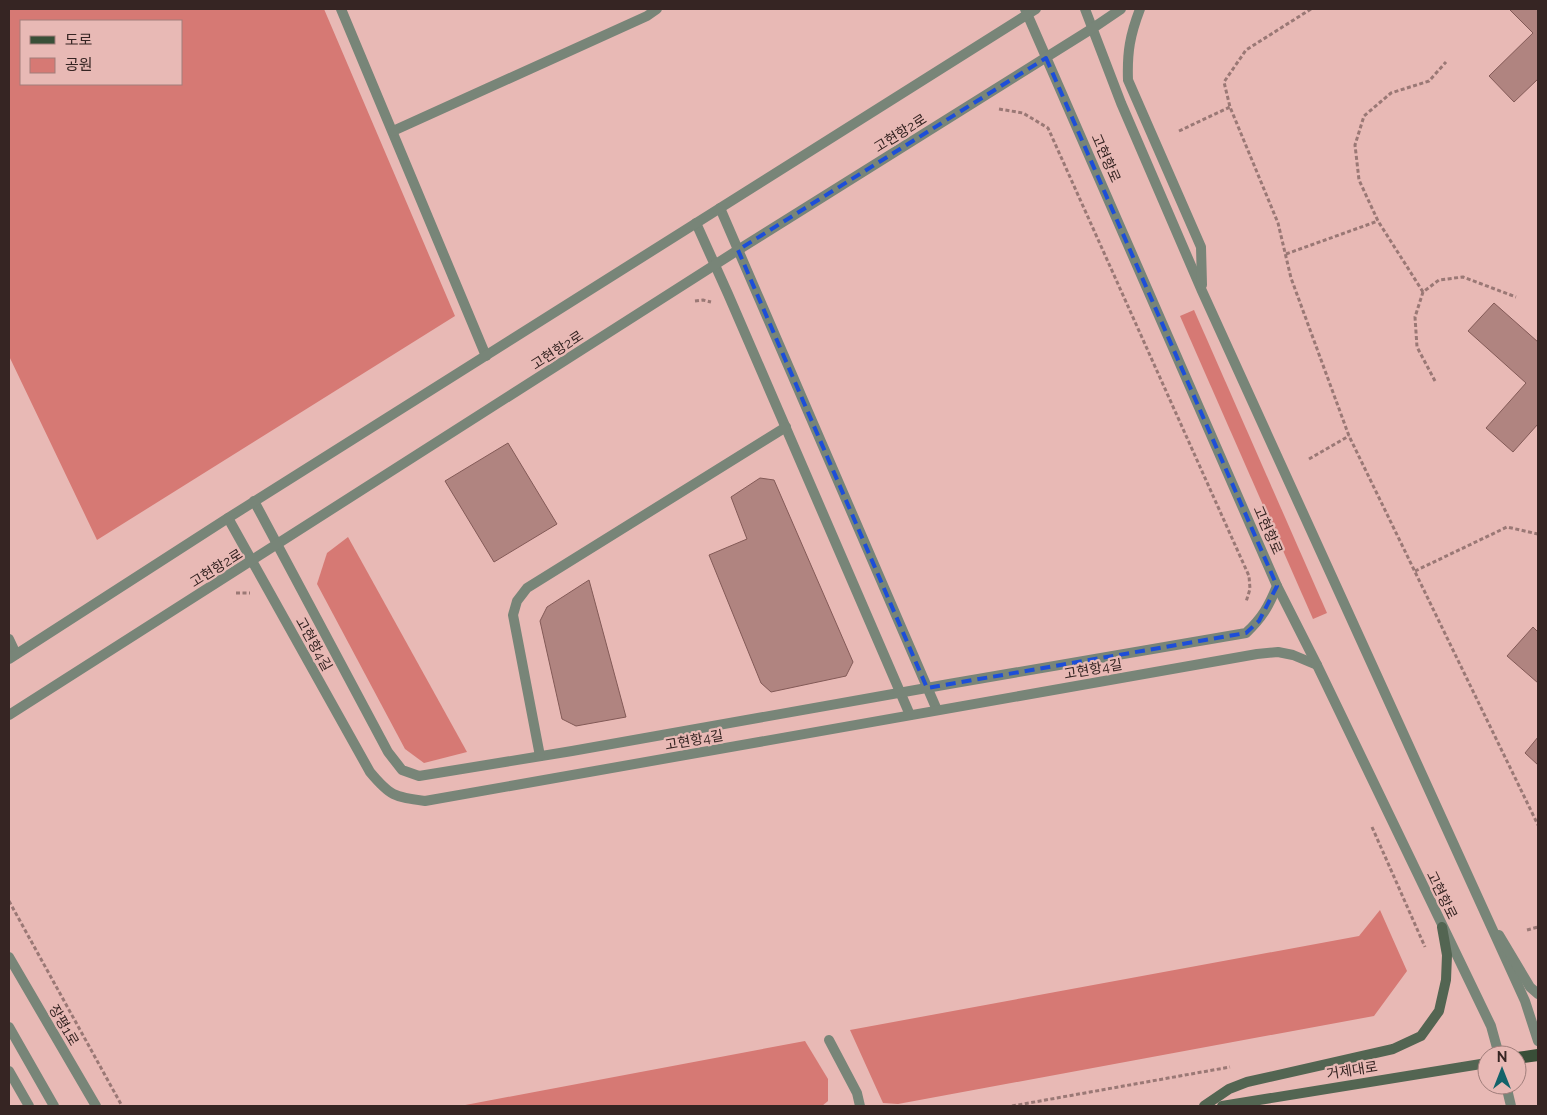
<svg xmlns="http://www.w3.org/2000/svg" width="1547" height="1115" viewBox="0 0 1547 1115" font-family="Raleway,'Noto Sans KR',sans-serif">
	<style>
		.green { fill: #d67974; fill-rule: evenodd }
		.building { fill: #b08480; stroke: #835a57 }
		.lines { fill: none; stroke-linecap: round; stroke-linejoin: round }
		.path { stroke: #9a7875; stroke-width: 3; stroke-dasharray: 4 2.5; stroke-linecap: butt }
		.minor { stroke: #788578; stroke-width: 10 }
		.tertiary { stroke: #788578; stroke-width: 10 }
		.secondary { stroke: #536552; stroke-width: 10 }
		.primary { stroke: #394f38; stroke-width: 12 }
		.marked { fill: none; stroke: #1d4ed8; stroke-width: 4; stroke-dasharray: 10 6; stroke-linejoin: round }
		.labels { text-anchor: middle; stroke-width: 4.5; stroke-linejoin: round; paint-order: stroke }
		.street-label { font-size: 14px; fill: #362523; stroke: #e8b9b5 }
	</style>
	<rect width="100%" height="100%" fill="#e8b9b5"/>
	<g class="green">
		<path d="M9,9H324L455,316L97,540L9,356ZM21,21H181V84H21Z"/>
		<path d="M1194,310L1327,613L1313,619L1180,316Z"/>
		<path d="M348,537L467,752L424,763L405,749L317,584L327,553Z"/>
		<path d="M1380,910L1407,971L1374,1016L898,1104L883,1103L850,1030L1359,936Z"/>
		<path d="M805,1041L828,1079V1101L822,1106H460Z"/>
	</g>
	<g class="building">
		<path d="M1509,9H1538V79L1514,102L1489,76L1533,33Z"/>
		<path d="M1494,303L1538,342V424L1513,452L1486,428L1526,383L1468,331Z"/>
		<path d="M508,443L557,524L494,562L445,481Z"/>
		<path d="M760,478L774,480L853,662L846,676L771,692L761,683L709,555L747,539L731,497Z"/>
		<path d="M589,580L626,717L576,726L562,719L540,621L547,607Z"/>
		<path d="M1533,627L1538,632V683L1507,656Z"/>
		<path d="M1538,737V765L1525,753Z"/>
	</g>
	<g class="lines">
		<g class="path">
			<path d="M1311,9L1246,50L1224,82L1230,107L1278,223L1291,278L1349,436L1538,825"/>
			<path d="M999,109L1023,113L1048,128L1249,576L1250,589L1246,602"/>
			<path d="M1179,131L1230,107"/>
			<path d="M1286,254L1378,221"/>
			<path d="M1423,292L1378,221L1359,180L1355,145L1364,116L1391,93L1429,81L1446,62"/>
			<path d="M695,301L703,300L711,302"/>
			<path d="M1435,381L1417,347L1415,317L1423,292L1439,280L1463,277L1516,297"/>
			<path d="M1309,459L1349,436"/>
			<path d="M1415,571L1507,527L1538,534"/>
			<path d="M236,593H250"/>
			<path d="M1372,827L1425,947"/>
			<path d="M9,901L122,1106"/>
			<path d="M1527,930L1538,927"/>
			<path d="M1012,1106L1230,1067"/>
		</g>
		<g class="minor">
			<path d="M341,9L486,356"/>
			<path d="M393,131L647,16L657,9"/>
			<path d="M720,208L937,710"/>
			<path d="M696,223L728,294L910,715"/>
			<path d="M254,501L388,752L402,770L419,776L572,751L949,684L1246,633C1262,618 1269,606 1277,586"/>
			<path d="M228,518L370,772C390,796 394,797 425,801L1257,654L1278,652L1293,655L1317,665"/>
			<path d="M9,639L16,654"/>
			<path d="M540,756L513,615L517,601L527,588L786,427"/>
			<path d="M829,1040L857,1093L860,1106"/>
		</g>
		<g class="tertiary">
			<path d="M1025,9L1277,586L1317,665L1491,1026L1499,1055"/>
			<path d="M1085,9L1121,103L1202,291L1525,1001L1538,1041"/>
			<path d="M1140,9C1130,35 1127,52 1128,80L1201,247L1202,285"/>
			<path d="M9,659L228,518L1036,9"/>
			<path d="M9,715L738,250L1093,28L1121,9"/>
			<path d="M1499,935L1530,987L1538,994"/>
			<path d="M9,957L96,1106"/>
			<path d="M9,1027L54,1106"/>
			<path d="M9,1071L29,1106"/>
			<path d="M1506,1085L1511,1106"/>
		</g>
		<g class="secondary">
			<path d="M1204,1106L1229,1089L1247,1082L1393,1049L1421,1036L1439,1011L1446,980L1447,955L1442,927"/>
			<path d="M1222,1106L1487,1063"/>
		</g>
		<path class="primary" d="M1517,1058L1538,1055"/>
	</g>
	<path class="marked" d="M1046,58L1277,586L1259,621L1246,633L927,688L738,250Z"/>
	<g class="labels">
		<g class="street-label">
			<text transform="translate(900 133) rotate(-32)" y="5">고현항2로</text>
			<text transform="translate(1106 158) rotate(66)" y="5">고현항로</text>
			<text transform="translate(557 350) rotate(-33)" y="5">고현항2로</text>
			<text transform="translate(1268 530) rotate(66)" y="5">고현항로</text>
			<text transform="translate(216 568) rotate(-32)" y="5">고현항2로</text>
			<text transform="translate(314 644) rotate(61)" y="5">고현항4길</text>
			<text transform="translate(1093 669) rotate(-10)" y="5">고현항4길</text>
			<text transform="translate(694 740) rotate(-10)" y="5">고현항4길</text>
			<text transform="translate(1442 895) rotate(64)" y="5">고현항로</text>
			<text transform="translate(64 1025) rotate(60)" y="5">장평1로</text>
			<text transform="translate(1352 1070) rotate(-9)" y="5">거제대로</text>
		</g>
	</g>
	<rect width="1547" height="1115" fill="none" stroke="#362523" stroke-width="20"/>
	<rect x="20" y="20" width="162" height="65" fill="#e8b9b5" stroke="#a17e7b"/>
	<rect x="30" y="36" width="25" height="8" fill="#394f38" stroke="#a17e7b"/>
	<text x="65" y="45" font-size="15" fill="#362523">도로</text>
	<rect x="30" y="58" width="25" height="15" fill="#d67974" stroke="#a17e7b"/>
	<text x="65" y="70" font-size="15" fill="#362523">공원</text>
	<g transform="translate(1502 1070)"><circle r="24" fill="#e8b9b5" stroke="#a17e7b"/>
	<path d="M0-4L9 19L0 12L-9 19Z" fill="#14636a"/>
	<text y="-8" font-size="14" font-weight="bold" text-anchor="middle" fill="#362523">N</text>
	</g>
</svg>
